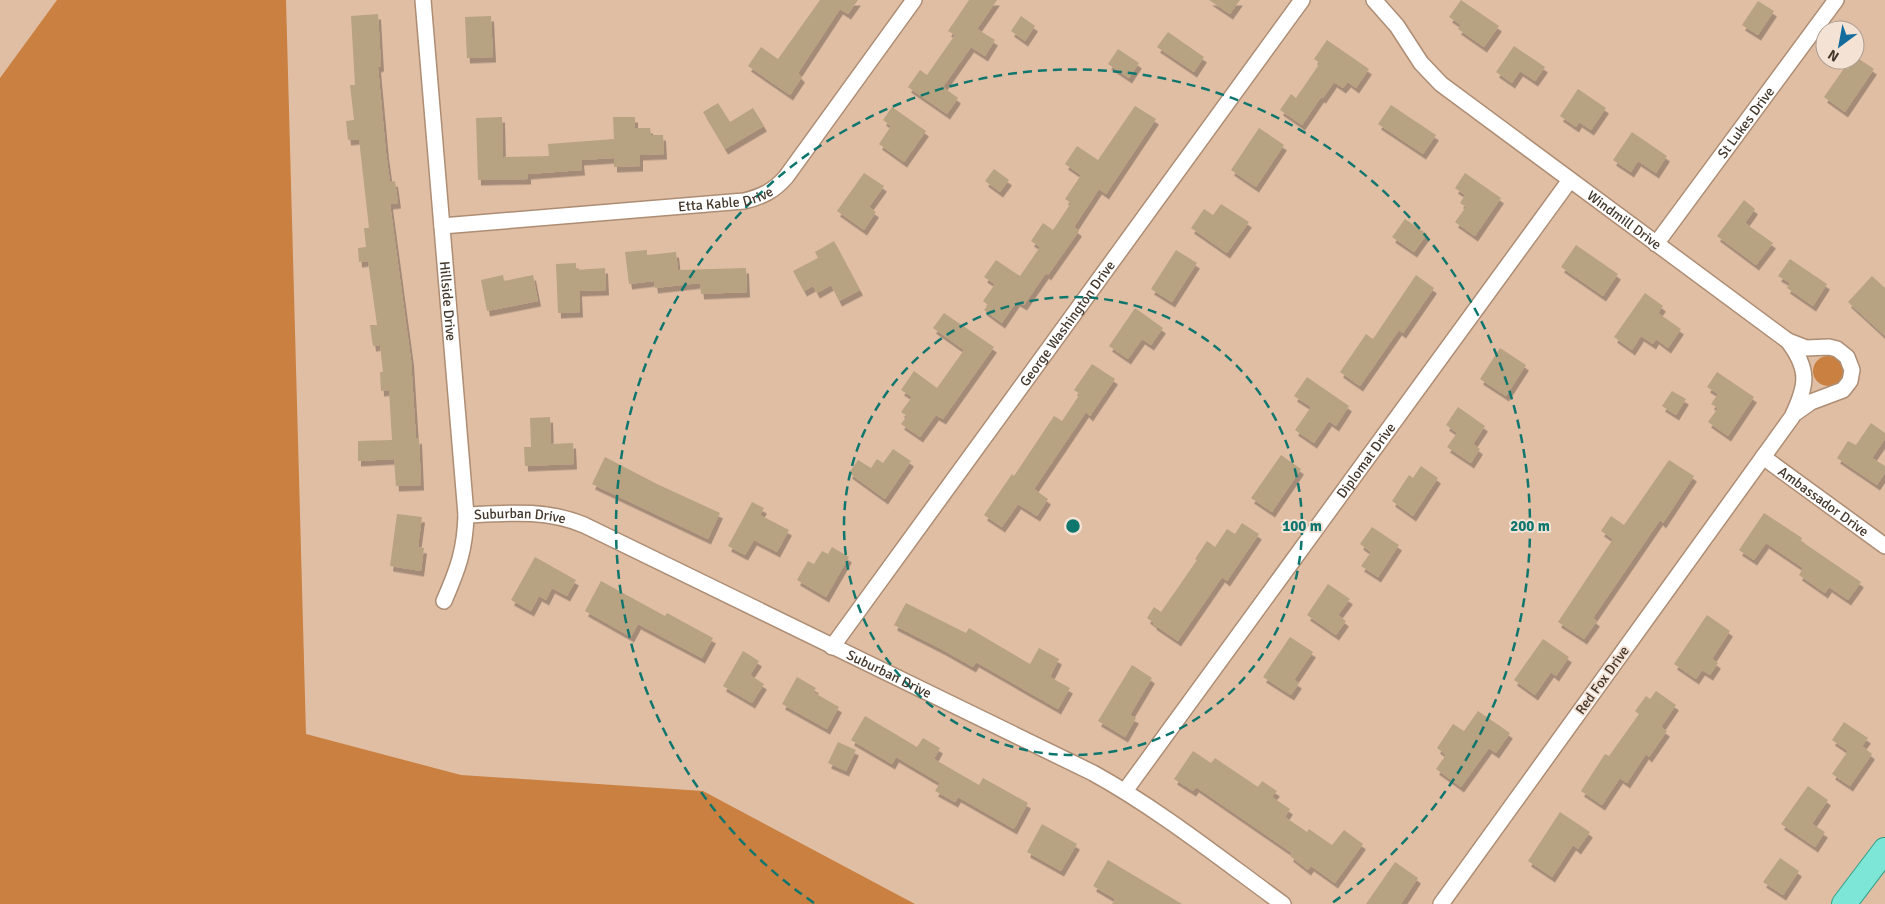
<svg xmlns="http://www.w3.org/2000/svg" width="1885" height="904" viewBox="0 0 1885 904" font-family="Signika,sans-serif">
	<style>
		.green { fill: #ca8040 }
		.building { fill: #b7a281; filter: url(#shadow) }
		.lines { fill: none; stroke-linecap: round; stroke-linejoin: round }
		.street-casing { stroke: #ad8d74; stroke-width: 18 }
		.primary-casing { stroke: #319e89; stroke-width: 26 }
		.street { stroke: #fff; stroke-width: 15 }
		.primary { stroke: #7de6d7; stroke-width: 24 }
		.ring { fill: none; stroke: #0f766e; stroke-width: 2.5; stroke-dasharray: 9 6 }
		.labels { text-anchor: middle; stroke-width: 4; stroke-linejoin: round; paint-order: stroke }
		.street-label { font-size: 14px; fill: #43362b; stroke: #f4e2d5 }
		.centre { fill: #0f766e; stroke: #f4e2d5; stroke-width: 2.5 }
		.ring-label { font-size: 15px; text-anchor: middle; font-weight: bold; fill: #0f766e; stroke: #f4e2d5; stroke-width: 4; stroke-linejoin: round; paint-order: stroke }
	</style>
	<defs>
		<filter id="shadow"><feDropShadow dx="3" dy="5.5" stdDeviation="0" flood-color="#0004"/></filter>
	</defs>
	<rect width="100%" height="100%" fill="#e0bea4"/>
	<g class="green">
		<path d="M57,0H286L306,734L461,775L703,791L915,904H0V78Z"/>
		<circle cx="1828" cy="371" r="15"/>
	</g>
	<g class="building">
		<path d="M820,0H858L848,14L840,9L798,73L802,77L790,95L748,66L761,47L778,59Z"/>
		<path d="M969,0H997L977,29L995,40L985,56L971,47L943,87L958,98L947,114L908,87L920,70L927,75L955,35L948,31Z"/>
		<path d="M1209,0H1240L1230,14Z"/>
		<path d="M1461,0L1499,26L1484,47L1458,29L1461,25L1449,17Z"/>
		<path d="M1758,1L1774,11L1758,35L1742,25Z"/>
		<path d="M378,14L381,66L378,67L386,153L390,182L395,181L398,203L390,204L411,360L416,439L419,438L421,485L396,486L394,459L358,461V441L392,440L389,390L381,391L380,372H383L380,345L373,346L370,325H377L368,261L359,262L358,248L366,247L364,228H369L359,139L348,140L346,121L354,120L350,85H355L351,16Z"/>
		<path d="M491,16L493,57L467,58L465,17Z"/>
		<path d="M1021,16L1035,26L1025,41L1011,31Z"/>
		<path d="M1168,32L1204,57L1194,72L1157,47Z"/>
		<path d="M1327,40L1369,69L1356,88L1348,82L1343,88L1334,82L1323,98L1321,97L1302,125L1280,110L1291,94L1296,98L1320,63L1314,59Z"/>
		<path d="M1514,46L1545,67L1535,81L1520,71L1512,83L1496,72Z"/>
		<path d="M1118,49L1139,63L1129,78L1108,64Z"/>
		<path d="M1856,57L1874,69L1845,112L1824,97L1845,67L1848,69Z"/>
		<path d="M1578,89L1606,108L1591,130L1579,122L1576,127L1560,116Z"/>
		<path d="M718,103L730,122L753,108L764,126L725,149L703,112Z"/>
		<path d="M1391,105L1436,135L1423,154L1378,124Z"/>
		<path d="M1135,106L1156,119L1106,194L1099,189L1074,227L1079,231L1048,275L1046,273L1024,305L1017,301L1002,323L984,310L988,305L983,301L995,284L984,277L996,260L1020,276L1040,247L1031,241L1043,223L1053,230L1071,203L1065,199L1081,175L1065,164L1077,146L1098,160Z"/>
		<path d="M892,107L926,131L904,162L879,144L891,126L883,120Z"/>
		<path d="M502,117L503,157L549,156L548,144L614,139L613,117H635V128H650L651,135H663L664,154L640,155V166L614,167V158L581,160L582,170L528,174V179L478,180L476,118Z"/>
		<path d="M1259,128L1284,145L1256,187L1231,170Z"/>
		<path d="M1632,132L1667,156L1656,173L1638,161L1631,172L1613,160Z"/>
		<path d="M994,169L1009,180L1000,192L985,181Z"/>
		<path d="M864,173L884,186L869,207L876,212L864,230L837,211Z"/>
		<path d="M1465,173L1501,198L1475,236L1455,222L1466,207L1460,203L1465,195L1455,188Z"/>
		<path d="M1744,200L1755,209L1745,223L1773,243L1756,265L1717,236Z"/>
		<path d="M1221,204L1249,222L1227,253L1191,228L1204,209L1213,215Z"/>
		<path d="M1405,219L1427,234L1414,252L1392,237Z"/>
		<path d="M834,241L860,290L839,301L831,285L817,293L813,286L804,291L793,271L818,258L815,252Z"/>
		<path d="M1576,245L1618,274L1603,296L1561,267Z"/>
		<path d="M647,250V255L676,252L678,270L746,268L747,292L701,294L700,283L655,288L654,281L629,284L625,252Z"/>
		<path d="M1176,250L1197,263L1172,302L1151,289Z"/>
		<path d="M1790,259L1827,284L1813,306L1787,288L1790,283L1778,276Z"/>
		<path d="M576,263V270L605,268L606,290L579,291L580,312L558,313L556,264Z"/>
		<path d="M503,275L504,281L533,275L538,301L487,311L481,280Z"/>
		<path d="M1416,275L1434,288L1403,333L1399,330L1360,386L1340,372L1366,334L1373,339Z"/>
		<path d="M1872,276L1885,288V336L1848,302Z"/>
		<path d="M1645,293L1663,306L1658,313L1681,329L1668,348L1656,339L1653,344L1641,336L1632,350L1614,337Z"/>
		<path d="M1135,308L1163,328L1151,345L1142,339L1128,359L1109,346Z"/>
		<path d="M944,313L994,347L943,419L936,415L920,437L901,424L907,416L901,412L912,397L901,390L914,371L937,388L964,350L933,328Z"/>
		<path d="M1500,348L1526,365L1506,396L1480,379Z"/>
		<path d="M1092,364L1115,379L1090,416L1086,412L1034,489L1048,499L1037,516L1018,504L1002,527L984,515L1012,474L1014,476L1054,416L1062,421L1080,394L1074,390Z"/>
		<path d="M1717,372L1754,397L1728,436L1708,422L1718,408L1711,404L1718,394L1707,387Z"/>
		<path d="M1307,377L1349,406L1336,426L1329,421L1314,443L1295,430L1311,407L1294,396Z"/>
		<path d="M1672,391L1686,399L1676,415L1662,406Z"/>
		<path d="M1458,407L1485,426L1473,444L1480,449L1471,463L1447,447L1457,433L1446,425Z"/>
		<path d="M550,417L551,444L573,443L574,464L525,466L524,447H531L530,418Z"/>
		<path d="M1871,423L1885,433V439L1872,458L1885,466V473L1877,485L1837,458L1848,441L1856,445Z"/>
		<path d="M893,449L911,461L885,499L849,473L858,460L871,468L877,459L883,463Z"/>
		<path d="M1281,455L1301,469L1272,512L1251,498Z"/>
		<path d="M605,457L657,484L720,513L708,539L592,484Z"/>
		<path d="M1669,460L1694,476L1663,523L1660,520L1593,618L1597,621L1584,639L1558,622L1613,539L1601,531L1611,516L1624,525Z"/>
		<path d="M1421,466L1438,478L1413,516L1392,501L1409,475L1413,478Z"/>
		<path d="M752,502L764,508L760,515L789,530L777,552L754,540L745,555L728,546Z"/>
		<path d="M1764,513L1802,538L1801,541L1861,582L1848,600L1829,587L1825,593L1799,575L1803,568L1766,543L1754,560L1739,550Z"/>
		<path d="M397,514L422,517L418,547L424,548L421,571L390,566Z"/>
		<path d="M1242,523L1259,534L1227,581L1222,577L1178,641L1153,624L1154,623L1147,618L1154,607L1161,612L1197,560L1195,559L1207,541L1215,547L1227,529L1235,534Z"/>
		<path d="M1372,527L1399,545L1378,577L1361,566L1371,552L1360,544Z"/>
		<path d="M832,547L849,557L826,597L797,580L808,561L814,564L822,551L828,554Z"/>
		<path d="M535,557L576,580L567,596L552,588L546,600L539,596L531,611L511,600Z"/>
		<path d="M601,581L665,616L667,613L713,638L702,658L638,624L631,637L585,611Z"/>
		<path d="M1328,584L1350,599L1338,615L1346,621L1336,635L1307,615Z"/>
		<path d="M906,603L966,633L969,628L1030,664L1039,648L1059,659L1050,677L1070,688L1058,709L976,662L973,667L943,650L894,625Z"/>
		<path d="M1707,615L1730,631L1712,659L1718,663L1710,675L1702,670L1696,679L1674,664Z"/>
		<path d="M1290,637L1313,652L1294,680L1299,683L1291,695L1263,677Z"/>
		<path d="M1543,639L1569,657L1556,676L1551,672L1535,695L1514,680Z"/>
		<path d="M743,651L759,661L750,675L764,684L752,703L723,686Z"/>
		<path d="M1132,665L1152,678L1130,715L1136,718L1125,737L1098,721Z"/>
		<path d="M797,677L816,688L813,692L839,707L827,729L782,704Z"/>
		<path d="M1656,691L1676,705L1661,727L1667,731L1649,757L1646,754L1627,783L1620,778L1602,805L1581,791L1605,754L1609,756L1639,714L1635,711L1646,696L1650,699Z"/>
		<path d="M1478,711L1510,733L1496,753L1489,748L1461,787L1436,769L1446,755L1437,748L1453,724L1464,731Z"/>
		<path d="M865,716L917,747L923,738L940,748L934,759L979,785L983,778L1028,803L1014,829L958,797L955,802L935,791L940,783L896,757L892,764L851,740Z"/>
		<path d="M1844,722L1868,738L1862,746L1872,754L1850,786L1832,774L1848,751L1832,740Z"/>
		<path d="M838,742L856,750L846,771L828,763Z"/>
		<path d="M1193,751L1211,763L1215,758L1258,787L1262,781L1277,791L1272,797L1290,809L1285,817L1307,832L1309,829L1332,845L1344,830L1363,844L1335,883L1311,866L1308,870L1290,856L1292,853L1196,787L1193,791L1174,779Z"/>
		<path d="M1808,786L1828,800L1812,824L1825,832L1815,847L1781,824Z"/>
		<path d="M1560,812L1590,832L1578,849L1573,845L1552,877L1528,861Z"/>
		<path d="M1042,824L1077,844L1061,871L1027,852Z"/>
		<path d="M1780,858L1799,871L1783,895L1763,882Z"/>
		<path d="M1108,860L1182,904H1112L1115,899L1093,886Z"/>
		<path d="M1395,862L1418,878L1401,904H1366Z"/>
	</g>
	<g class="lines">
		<defs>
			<g id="street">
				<path id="s1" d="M423,0L466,515C465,550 458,569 444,601"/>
				<path id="s2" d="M1374,0L1397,26L1421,63L1441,84L1788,341C1810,370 1807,386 1792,417L1441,904"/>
				<path id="s3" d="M442,226L744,201C761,197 774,191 786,177L914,0"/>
				<path id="s4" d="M1656,244L1836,0"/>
				<path d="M1788,341L1806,348L1829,347L1837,349L1847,357L1852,370L1850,381L1843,390L1811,402L1794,414"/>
				<path id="s5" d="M1763,457L1885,546"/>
				<path id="s6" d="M466,515C507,513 546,509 584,525L1093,773C1160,810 1221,859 1283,904"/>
				<path id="s7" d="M832,647L1302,0"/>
				<path id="s8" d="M1125,791L1570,180"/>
			</g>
			<path id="primary" d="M1844,904L1885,850"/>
		</defs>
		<use href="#street" class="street-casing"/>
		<use href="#primary" class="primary-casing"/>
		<use href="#street" class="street"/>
		<use href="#primary" class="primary"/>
	</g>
	<g class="ring">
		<circle cx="1073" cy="526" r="229"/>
		<path d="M814 903A457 457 0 1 1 1332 903"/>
	</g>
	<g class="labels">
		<g class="street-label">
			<text dy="5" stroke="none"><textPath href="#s4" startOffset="151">St Lukes Drive</textPath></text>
			<text dy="5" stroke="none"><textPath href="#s3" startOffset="285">Etta Kable Drive</textPath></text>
			<text dy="5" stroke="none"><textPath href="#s2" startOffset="336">Windmill Drive</textPath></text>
			<text dy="5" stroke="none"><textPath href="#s1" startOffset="302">Hillside Drive</textPath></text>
			<text dy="5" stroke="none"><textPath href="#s7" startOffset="400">George Washington Drive</textPath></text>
			<text dy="5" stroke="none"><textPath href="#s8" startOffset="409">Diplomat Drive</textPath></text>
			<text dy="5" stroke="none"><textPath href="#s5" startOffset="75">Ambassador Drive</textPath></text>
			<text dy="5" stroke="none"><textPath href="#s6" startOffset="54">Suburban Drive</textPath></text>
			<text dy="5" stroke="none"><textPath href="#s6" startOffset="459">Suburban Drive</textPath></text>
			<text transform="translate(1602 680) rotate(-54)" y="5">Red Fox Drive</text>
		</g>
	</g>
	<circle cx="1073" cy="526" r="8" class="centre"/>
	<g class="ring-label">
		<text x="1302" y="531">100 m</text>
		<text x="1530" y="531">200 m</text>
	</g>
	<g transform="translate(1840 45) rotate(212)"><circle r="24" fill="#f4e2d5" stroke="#ad9d91"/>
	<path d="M0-4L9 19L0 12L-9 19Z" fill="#136c9c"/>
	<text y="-8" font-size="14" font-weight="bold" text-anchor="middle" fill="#43362b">N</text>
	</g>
</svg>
